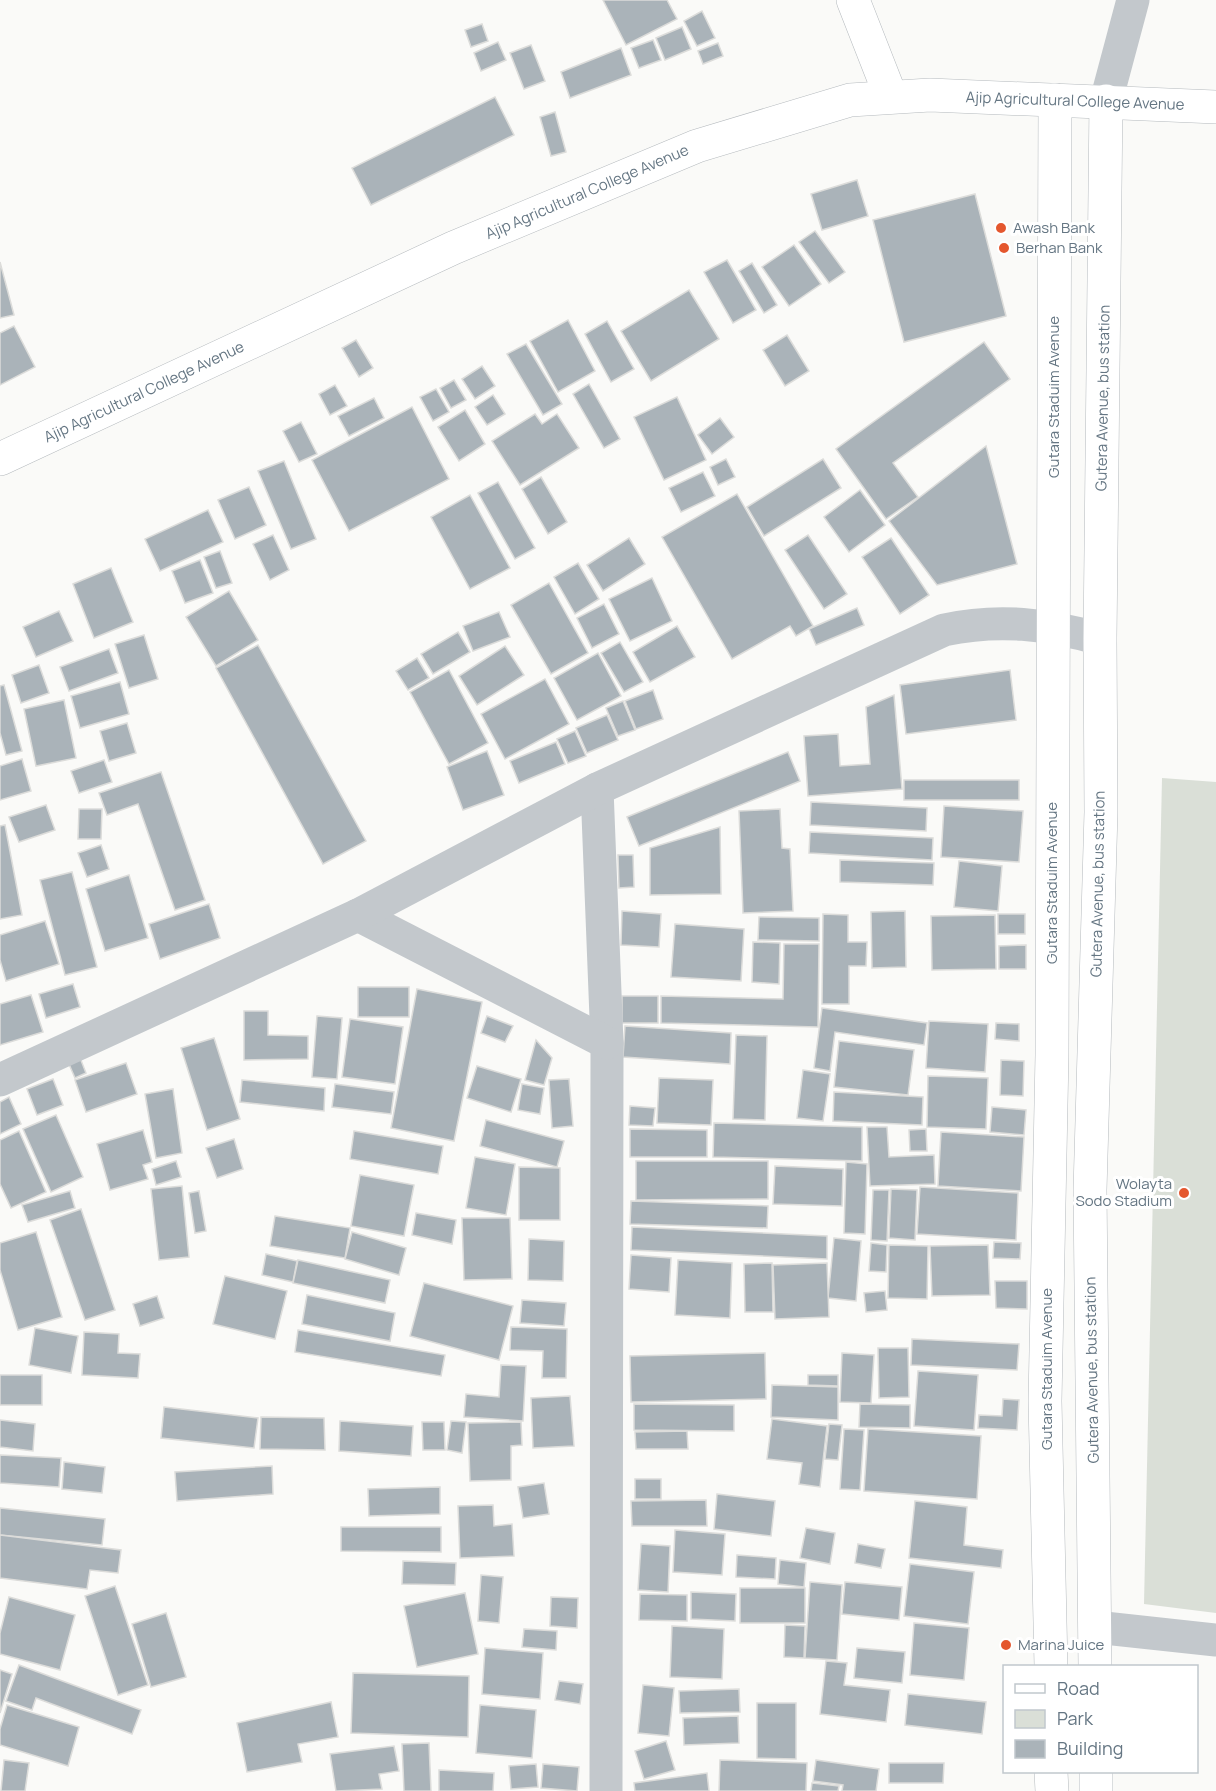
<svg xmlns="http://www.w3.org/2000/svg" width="1216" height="1791" viewBox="0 0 1216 1791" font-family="Manrope,sans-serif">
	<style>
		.green { fill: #dadfd7 }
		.building { fill: #aab3b9; stroke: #dcdcda; stroke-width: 1.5 }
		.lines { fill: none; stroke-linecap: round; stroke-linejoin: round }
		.major-casing { stroke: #b5babe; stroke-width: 34 }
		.minor { stroke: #c3c8cc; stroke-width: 33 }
		.major { stroke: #fff; stroke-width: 33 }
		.poi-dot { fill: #e4572e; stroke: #fff; stroke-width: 2 }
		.labels { text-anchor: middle; stroke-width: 6; stroke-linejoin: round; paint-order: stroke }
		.street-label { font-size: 15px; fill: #657683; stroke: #fff }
		.poi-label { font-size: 15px; fill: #657683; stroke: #fff; text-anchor: start }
	</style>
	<rect width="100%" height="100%" fill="#fafaf8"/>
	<path class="green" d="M1162,778L1216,782V1613L1144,1604Z"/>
	<g class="building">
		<path d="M603,0H667L677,19L626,45Z"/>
		<path d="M702,11L715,38L697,46L684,21Z"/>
		<path d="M482,24L488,41L471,47L465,30Z"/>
		<path d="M682,27L691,49L665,60L656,38Z"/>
		<path d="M653,40L661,60L639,68L631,48Z"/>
		<path d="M498,42L506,60L481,71L474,53Z"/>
		<path d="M718,43L723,56L703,64L698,51Z"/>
		<path d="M531,45L545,81L524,89L510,53Z"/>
		<path d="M621,48L631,75L570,98L561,72Z"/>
		<path d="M495,97L514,135L371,205L352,168Z"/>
		<path d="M555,112L566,152L551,156L540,117Z"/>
		<path d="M857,180L868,216L822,230L811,194Z"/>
		<path d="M975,194L1006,316L904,342L873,220Z"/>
		<path d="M815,231L845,272L829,283L799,242Z"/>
		<path d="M794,245L821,284L789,306L762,267Z"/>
		<path d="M727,260L756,310L733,323L704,272Z"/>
		<path d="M0,262L14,315L0,318Z"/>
		<path d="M752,263L777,305L764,313L739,271Z"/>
		<path d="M689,290L719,339L651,381L621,331Z"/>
		<path d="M568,320L595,371L558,392L530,341Z"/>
		<path d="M607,321L634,369L611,382L585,334Z"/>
		<path d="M14,326L35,367L0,385V333Z"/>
		<path d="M787,335L809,371L785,386L763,350Z"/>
		<path d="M356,340L373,368L359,377L342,348Z"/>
		<path d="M984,342L1010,379L893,463L918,497L886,519L836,449Z"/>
		<path d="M526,344L562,404L543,415L507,354Z"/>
		<path d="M482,366L495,386L475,399L462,379Z"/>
		<path d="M454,380L466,400L451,408L440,388Z"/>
		<path d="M589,384L620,439L604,448L573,394Z"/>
		<path d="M335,385L347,406L330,415L319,394Z"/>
		<path d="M436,389L449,412L433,421L420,397Z"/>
		<path d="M493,395L505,414L487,425L475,407Z"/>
		<path d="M677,397L706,460L664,480L634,417Z"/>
		<path d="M374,398L384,418L349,436L338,416Z"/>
		<path d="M412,407L449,479L349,531L312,460Z"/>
		<path d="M465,410L485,444L459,461L438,427Z"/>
		<path d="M535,414L542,424L557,414L579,448L520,485L492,441Z"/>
		<path d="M720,418L734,437L712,454L698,435Z"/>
		<path d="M301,422L317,454L299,462L283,431Z"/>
		<path d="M986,446L1017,564L937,585L889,521Z"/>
		<path d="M726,459L735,477L718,485L710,467Z"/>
		<path d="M823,459L841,488L764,536L747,507Z"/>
		<path d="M284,461L316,539L291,549L258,471Z"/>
		<path d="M703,472L715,496L681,512L669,488Z"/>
		<path d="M541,477L567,522L548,534L522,489Z"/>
		<path d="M498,482L535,548L515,559L478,493Z"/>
		<path d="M249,487L266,525L235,539L218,500Z"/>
		<path d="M860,490L885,525L849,552L824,517Z"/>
		<path d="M737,494L813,626L796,636L790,626L732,659L662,537Z"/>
		<path d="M470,495L510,568L470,589L431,517Z"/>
		<path d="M208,510L223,542L160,571L145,539Z"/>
		<path d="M273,535L289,570L270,580L253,544Z"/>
		<path d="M808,535L847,594L824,609L785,550Z"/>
		<path d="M629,538L645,564L603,591L587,565Z"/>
		<path d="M891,538L929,595L900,614L862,557Z"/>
		<path d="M220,551L232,583L216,588L204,557Z"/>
		<path d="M200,560L213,593L185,603L172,571Z"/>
		<path d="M578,563L599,599L575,614L554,577Z"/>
		<path d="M111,568L133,622L94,638L73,584Z"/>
		<path d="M652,578L672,621L630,641L609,599Z"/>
		<path d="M549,583L588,653L551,674L511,605Z"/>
		<path d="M229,591L258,640L216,666L186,617Z"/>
		<path d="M604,604L619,634L592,648L577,618Z"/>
		<path d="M857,608L864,625L816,645L809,629Z"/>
		<path d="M59,611L73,641L36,657L23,627Z"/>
		<path d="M499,612L510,637L473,651L463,626Z"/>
		<path d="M677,626L695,657L650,682L633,652Z"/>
		<path d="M458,632L470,652L433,674L421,654Z"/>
		<path d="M144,635L158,679L129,688L115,644Z"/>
		<path d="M620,642L643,682L624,692L601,653Z"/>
		<path d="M258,645L366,841L323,864L216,668Z"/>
		<path d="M505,646L524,675L477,705L459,676Z"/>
		<path d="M109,649L118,673L69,691L60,667Z"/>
		<path d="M598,653L621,696L577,720L554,678Z"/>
		<path d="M417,658L429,678L408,690L396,671Z"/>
		<path d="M39,665L49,693L21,703L12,675Z"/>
		<path d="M449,670L488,743L449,764L410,692Z"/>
		<path d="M1010,670L1016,720L906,734L900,685Z"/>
		<path d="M545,679L569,724L505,759L481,714Z"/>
		<path d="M120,682L129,714L80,728L71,696Z"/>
		<path d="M4,685L22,751L6,755L0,733V686Z"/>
		<path d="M653,690L663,719L636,729L625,701Z"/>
		<path d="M894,695L902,789L808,796L804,736L838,734L840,766L870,764L866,707Z"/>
		<path d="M64,700L76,758L36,766L24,709Z"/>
		<path d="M623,701L635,730L618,736L606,708Z"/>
		<path d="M607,715L618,740L587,753L576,728Z"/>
		<path d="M127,723L136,753L109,761L100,731Z"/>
		<path d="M575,731L586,756L568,763L557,739Z"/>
		<path d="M556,742L565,764L519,783L510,761Z"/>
		<path d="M487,751L504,795L463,810L447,767Z"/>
		<path d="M788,752L800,781L639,846L627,817Z"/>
		<path d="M22,759L31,791L0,800V766Z"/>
		<path d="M104,760L112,782L79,793L71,771Z"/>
		<path d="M161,772L205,900L175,910L138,804L107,815L99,793Z"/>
		<rect x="904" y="780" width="115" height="20"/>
		<path d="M811,802L927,808L926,831L810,825Z"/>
		<path d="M46,805L55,830L19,842L9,817Z"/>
		<path d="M944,806L1023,811L1019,862L941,857Z"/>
		<path d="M79,809H102L101,839H78Z"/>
		<path d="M780,809L782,848L790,849L793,911L743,913L739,811Z"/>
		<path d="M5,825L22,915L0,919V826Z"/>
		<path d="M720,827L721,894L650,895V848Z"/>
		<path d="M810,832L933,838L932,860L809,853Z"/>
		<path d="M101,845L109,869L87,877L78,853Z"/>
		<path d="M618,855H633L634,887L619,888Z"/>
		<path d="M840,860L934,863L933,885L840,882Z"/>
		<path d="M959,861L1002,866L998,911L954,907Z"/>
		<path d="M72,872L97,967L65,975L40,880Z"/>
		<path d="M129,875L148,938L105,951L86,889Z"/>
		<path d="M209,904L220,938L160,959L149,924Z"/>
		<path d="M622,911L661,914L659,947L621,945Z"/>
		<path d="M905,911L906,967L872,968L871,912Z"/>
		<path d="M823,914L848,915V942H867L866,966H849V1004H822Z"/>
		<rect x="998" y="914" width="27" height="20"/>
		<path d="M995,915L996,969L932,970L931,916Z"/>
		<path d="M759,917L819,918V941L758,940Z"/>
		<path d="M45,921L59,964L6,981L0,960V935Z"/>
		<path d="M675,924L744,929L741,981L671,977Z"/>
		<path d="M753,942L780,943L779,984L752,982Z"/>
		<path d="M784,944H819L818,1027L661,1023V996L783,999Z"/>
		<path d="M1026,945V969H999V946Z"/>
		<path d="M73,984L80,1007L46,1018L39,994Z"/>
		<rect x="358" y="987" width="51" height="30"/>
		<path d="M417,989L482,1002L454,1141L391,1128Z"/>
		<path d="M31,995L43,1032L0,1045V1004Z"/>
		<rect x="622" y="996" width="36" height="27"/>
		<path d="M822,1008L927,1023L924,1045L835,1032L830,1071L814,1068Z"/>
		<path d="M244,1011H268V1035L308,1036V1059L244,1060Z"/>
		<path d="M317,1016L342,1018L337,1079L312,1077Z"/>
		<path d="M487,1016L513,1026L505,1042L481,1033Z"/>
		<path d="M350,1019L403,1027L395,1084L342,1077Z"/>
		<path d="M929,1021L988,1024L985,1072L926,1068Z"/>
		<path d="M996,1023L1019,1024V1041L995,1039Z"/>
		<path d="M625,1026L731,1033L730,1064L623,1057Z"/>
		<path d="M736,1035L767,1036L765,1120L733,1119Z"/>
		<path d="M214,1038L240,1119L207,1130L181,1048Z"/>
		<path d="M536,1040L552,1058L544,1085L525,1080Z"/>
		<path d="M839,1041L914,1050L908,1095L834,1087Z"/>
		<path d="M77,1050L86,1073L75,1078L65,1055Z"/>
		<path d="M1001,1060L1024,1061L1023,1096L1000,1095Z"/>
		<path d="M126,1063L137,1094L86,1112L75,1080Z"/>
		<path d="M477,1066L521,1079L511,1112L467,1098Z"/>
		<path d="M803,1070L830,1074L823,1121L797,1118Z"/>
		<path d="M928,1076L988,1078L986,1129L927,1127Z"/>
		<path d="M659,1078L713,1080L711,1125L657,1123Z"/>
		<path d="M53,1079L63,1105L37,1115L27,1089Z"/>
		<path d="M569,1079L573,1126L552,1128L549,1080Z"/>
		<path d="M242,1080L325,1088L324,1111L240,1102Z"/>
		<path d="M335,1084L394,1092L391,1114L332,1107Z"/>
		<path d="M522,1084L544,1088L540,1114L518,1110Z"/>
		<path d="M173,1089L182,1153L156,1158L145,1094Z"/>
		<path d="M834,1092L923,1097L922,1125L833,1121Z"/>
		<path d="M9,1097L21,1124L0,1134V1102Z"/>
		<path d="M630,1106L655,1108L653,1126L629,1125Z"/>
		<path d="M992,1107L1026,1110L1024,1135L990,1132Z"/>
		<path d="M56,1115L83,1177L51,1192L23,1129Z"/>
		<path d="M486,1120L564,1141L557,1167L480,1146Z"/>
		<path d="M714,1123L862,1127V1161L713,1157Z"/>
		<path d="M867,1127H887L889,1157L934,1155L935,1184L870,1186Z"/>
		<path d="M630,1129L707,1130V1157H630Z"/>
		<path d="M926,1129L927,1151H910L909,1130Z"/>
		<path d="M143,1130L152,1162L143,1165L148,1179L110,1190L97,1144Z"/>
		<path d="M19,1131L46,1192L11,1208L0,1184V1140Z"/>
		<path d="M354,1131L443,1146L438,1174L350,1159Z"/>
		<path d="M941,1132L1024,1137L1021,1191L938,1186Z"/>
		<path d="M234,1139L243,1169L217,1178L206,1148Z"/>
		<path d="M475,1157L515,1164L506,1215L466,1208Z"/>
		<path d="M176,1161L181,1177L156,1185L152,1169Z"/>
		<path d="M636,1161H768V1199L636,1200Z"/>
		<path d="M846,1162L867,1164L865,1234L844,1233Z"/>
		<path d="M775,1166L843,1169L842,1206L773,1204Z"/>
		<path d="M519,1167L560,1168V1220H519Z"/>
		<path d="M360,1175L414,1185L404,1236L351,1226Z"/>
		<path d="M182,1186L189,1257L159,1260L151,1189Z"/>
		<path d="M920,1187L1018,1193L1016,1240L917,1234Z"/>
		<path d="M891,1189L917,1190L915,1240L889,1238Z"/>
		<path d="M873,1190H889L887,1241L871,1240Z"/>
		<path d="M70,1191L75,1208L28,1222L22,1205Z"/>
		<path d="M199,1191L206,1231L195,1233L189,1193Z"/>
		<path d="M631,1201L768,1206L767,1228L630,1224Z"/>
		<path d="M81,1209L115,1310L85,1320L50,1220Z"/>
		<path d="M416,1213L456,1220L452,1244L412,1235Z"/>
		<path d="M275,1216L350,1228L345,1258L270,1246Z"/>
		<path d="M462,1218H510L512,1279L464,1280Z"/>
		<path d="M632,1227L827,1236V1259L631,1250Z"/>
		<path d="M36,1232L62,1317L18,1330L0,1270V1243Z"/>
		<path d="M352,1232L406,1248L399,1275L345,1259Z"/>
		<path d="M834,1238L861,1241L856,1301L828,1298Z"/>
		<path d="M529,1239L564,1241L563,1281L528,1280Z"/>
		<path d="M994,1242L1021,1243L1020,1259L993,1258Z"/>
		<path d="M871,1243L887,1245L886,1272L869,1271Z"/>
		<path d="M889,1245L928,1246L927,1299L888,1298Z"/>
		<path d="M988,1245L990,1295L932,1296L930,1246Z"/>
		<path d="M266,1254L297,1261L293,1282L262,1275Z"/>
		<path d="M631,1255L671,1258L669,1292L629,1289Z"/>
		<path d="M298,1260L390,1280L385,1303L293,1283Z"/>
		<path d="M678,1260L732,1263L730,1318L675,1315Z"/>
		<path d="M772,1263L773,1312H745L744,1264Z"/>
		<path d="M827,1263L829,1317L775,1319L773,1265Z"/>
		<path d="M225,1276L287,1291L275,1339L213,1324Z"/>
		<path d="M995,1281H1027V1309L996,1308Z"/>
		<path d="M424,1283L513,1306L499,1360L410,1336Z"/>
		<path d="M885,1291L887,1310L866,1312L864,1293Z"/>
		<path d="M307,1295L395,1313L390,1341L302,1324Z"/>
		<path d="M157,1296L164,1318L140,1326L133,1304Z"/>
		<path d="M522,1300L566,1303L564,1326L520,1323Z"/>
		<path d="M511,1327L567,1329L566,1378H542L543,1351L510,1350Z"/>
		<path d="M35,1328L78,1336L71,1373L29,1365Z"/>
		<path d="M298,1330L445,1355L441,1376L295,1352Z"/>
		<path d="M84,1332L119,1334L118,1353L140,1354L138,1378L82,1375Z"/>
		<path d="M912,1339L1019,1344L1017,1370L911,1365Z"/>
		<path d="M878,1348H908L909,1397L879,1398Z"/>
		<path d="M765,1353L766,1399L631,1402L630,1356Z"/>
		<path d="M842,1353L874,1355L871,1403L840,1402Z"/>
		<path d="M501,1365L526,1366L523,1421L464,1417L466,1394L499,1397Z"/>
		<path d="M918,1371L978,1375L974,1430L914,1426Z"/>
		<rect x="0" y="1375" width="42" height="30"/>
		<path d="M808,1375H838V1386L808,1385Z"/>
		<path d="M772,1385L838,1387V1420L771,1417Z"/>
		<path d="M570,1396L574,1446L533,1448L531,1398Z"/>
		<path d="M1003,1399L1019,1400L1017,1430L978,1428L979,1415L1002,1416Z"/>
		<path d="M634,1404L734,1405V1431L634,1430Z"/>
		<path d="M860,1404L910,1405V1428L859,1427Z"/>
		<path d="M164,1407L258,1418L254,1448L161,1438Z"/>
		<path d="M261,1417L324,1418L325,1450L260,1449Z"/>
		<path d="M772,1419L827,1426L820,1487L799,1484L802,1463L767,1459Z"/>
		<path d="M0,1420L35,1424L33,1451L0,1447Z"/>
		<path d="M340,1421L413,1426L411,1456L339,1451Z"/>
		<path d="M451,1421L466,1422L462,1453L447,1450Z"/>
		<path d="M422,1422H444L445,1450H423Z"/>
		<path d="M521,1422L522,1445L511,1446V1480L470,1481L468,1423Z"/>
		<path d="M829,1424L842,1425L838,1460L825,1459Z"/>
		<path d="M844,1429L864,1430L860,1490L840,1489Z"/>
		<path d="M868,1429L981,1436L977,1499L864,1491Z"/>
		<path d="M687,1431L688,1449H636L635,1432Z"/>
		<path d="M0,1455L61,1458L59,1487L0,1483Z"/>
		<path d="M64,1462L105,1467L102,1493L62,1489Z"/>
		<path d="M272,1466L273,1494L177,1501L175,1472Z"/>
		<rect x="635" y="1479" width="26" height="20"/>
		<path d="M544,1483L549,1514L523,1518L518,1487Z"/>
		<path d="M440,1487V1514L369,1516L368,1489Z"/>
		<path d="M717,1494L775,1501L771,1536L714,1529Z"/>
		<path d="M706,1500L707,1526H632L631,1501Z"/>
		<path d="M915,1501L967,1507L964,1545L1003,1550L1001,1568L909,1558Z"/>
		<path d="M493,1505L494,1526L512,1524L514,1556L460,1558L458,1506Z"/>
		<path d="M0,1508L105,1519L102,1545L0,1535Z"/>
		<path d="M341,1527H441V1552L341,1551Z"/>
		<path d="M806,1528L835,1533L830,1564L800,1558Z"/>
		<path d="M675,1530L725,1534L722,1575L673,1572Z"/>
		<path d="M0,1535L121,1550L118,1573L90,1570L87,1589L0,1578Z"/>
		<path d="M641,1544L670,1546L668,1592L638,1590Z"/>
		<path d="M858,1544L885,1549L881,1568L855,1563Z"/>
		<path d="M737,1555L776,1558L775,1579L736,1577Z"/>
		<path d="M780,1560L806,1563L804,1587L778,1584Z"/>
		<path d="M403,1561L456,1563L455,1585L402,1584Z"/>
		<path d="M910,1564L974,1572L968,1624L904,1616Z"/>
		<path d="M481,1575L503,1577L499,1623L478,1621Z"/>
		<path d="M810,1582L842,1585L837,1660L805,1658Z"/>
		<path d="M845,1582L902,1587L899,1620L842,1614Z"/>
		<path d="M115,1586L148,1685L118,1695L85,1596Z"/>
		<rect x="740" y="1588" width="65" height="35"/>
		<path d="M691,1592L736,1594L735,1621L691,1619Z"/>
		<path d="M465,1593L478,1654L417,1667L404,1606Z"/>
		<path d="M640,1594L687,1595V1621L639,1620Z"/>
		<path d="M9,1597L75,1615L60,1670L0,1654V1633Z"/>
		<path d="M551,1597L578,1598L577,1628L550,1626Z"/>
		<path d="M166,1613L186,1677L151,1687L132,1624Z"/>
		<path d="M914,1623L969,1628L964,1680L910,1675Z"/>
		<path d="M785,1625L805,1626L804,1658L784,1657Z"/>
		<path d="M672,1626L724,1629L722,1679L670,1677Z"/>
		<path d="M524,1629L557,1631L556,1650L522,1647Z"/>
		<path d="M485,1648L543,1653L540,1699L482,1694Z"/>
		<path d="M857,1648L905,1652L902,1683L854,1678Z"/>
		<path d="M826,1661L847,1663L844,1685L890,1690L886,1722L820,1714Z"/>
		<path d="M19,1665L141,1710L132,1734L36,1698L32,1710L6,1701Z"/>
		<path d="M0,1670L12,1674L0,1713Z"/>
		<path d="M353,1673L469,1676L468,1737L351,1733Z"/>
		<path d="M559,1681L583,1684L580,1704L555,1700Z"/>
		<path d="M643,1685L674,1688L669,1736L638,1733Z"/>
		<path d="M739,1689L740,1712L680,1713L679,1691Z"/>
		<path d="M908,1694L986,1702L982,1734L905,1725Z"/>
		<path d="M331,1702L338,1737L298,1744L302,1762L247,1772L237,1723Z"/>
		<path d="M757,1703H796V1759L757,1758Z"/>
		<path d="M7,1705L79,1727L68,1766L0,1745V1729Z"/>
		<path d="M480,1705L536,1710L532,1758L476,1753Z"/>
		<path d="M738,1716L739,1743L684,1745L683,1718Z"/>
		<path d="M666,1741L675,1770L644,1779L635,1751Z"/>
		<path d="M429,1743L431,1791H404L402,1744Z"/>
		<path d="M394,1746L399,1771L379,1774L382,1789L336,1791L330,1754Z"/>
		<path d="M4,1760L29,1763L25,1791H1Z"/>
		<path d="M720,1760L807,1763L806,1791H719Z"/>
		<path d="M816,1760L879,1769L876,1791H842L843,1785L813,1781Z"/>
		<path d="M889,1763H944L943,1783H889Z"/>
		<path d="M536,1764L538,1787L511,1789L509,1766Z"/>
		<path d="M543,1764L579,1767L577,1791L541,1788Z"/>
		<path d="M439,1770L494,1773L493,1791H439Z"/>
		<path d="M707,1773L709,1791H635L634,1783Z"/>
		<path d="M812,1783L839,1786L838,1791H811Z"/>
	</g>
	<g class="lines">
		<defs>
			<g id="major">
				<path d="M853,0L891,97"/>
				<path d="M0,459L453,248L697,146L850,100L930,95L1216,107"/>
				<path d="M1051,1666L1045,1401L1052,1055L1055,100"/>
				<path d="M1095,1666L1090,1190L1101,812L1100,639L1106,101"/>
				<path d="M1051,1772L1052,1791"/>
				<path d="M1096,1772V1791"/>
			</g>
		</defs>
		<use href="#major" class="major-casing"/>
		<g class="minor">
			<path d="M1106,101L1133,0"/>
			<path d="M597,789L607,1043L606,1791"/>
			<path d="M358,915L607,1043"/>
			<path d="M0,1080L358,915L597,789L944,630C999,618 1047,624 1100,639"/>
			<path d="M1095,1627L1216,1640"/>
		</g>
		<use href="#major" class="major"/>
	</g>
	<g class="poi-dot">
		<circle cx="1001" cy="228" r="6"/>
		<circle cx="1004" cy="248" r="6"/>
		<circle cx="1184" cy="1193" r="6"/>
		<circle cx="1006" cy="1645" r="6"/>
	</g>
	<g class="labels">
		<g class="street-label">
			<text transform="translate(1075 101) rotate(2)" y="5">Ajip Agricultural College Avenue</text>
			<text transform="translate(587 192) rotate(-23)" y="5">Ajip Agricultural College Avenue</text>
			<text transform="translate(144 392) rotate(-25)" y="5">Ajip Agricultural College Avenue</text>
			<text transform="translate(1054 397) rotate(-90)" y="5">Gutara Staduim Avenue</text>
			<text transform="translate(1103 398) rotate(-89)" y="5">Gutera Avenue, bus station</text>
			<text transform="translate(1052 883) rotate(-90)" y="5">Gutara Staduim Avenue</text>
			<text transform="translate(1098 884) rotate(-89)" y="5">Gutera Avenue, bus station</text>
			<text transform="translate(1047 1369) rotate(-90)" y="5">Gutara Staduim Avenue</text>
			<text transform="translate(1092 1370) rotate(-91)" y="5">Gutera Avenue, bus station</text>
		</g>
		<g class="poi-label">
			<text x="1013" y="233">Awash Bank</text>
			<text x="1016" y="253">Berhan Bank</text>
			<text x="1172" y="1189" text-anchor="end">Wolayta<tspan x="1172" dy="17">Sodo Stadium</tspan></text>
			<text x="1018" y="1650">Marina Juice</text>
		</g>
	</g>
	<rect x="1003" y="1665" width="195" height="108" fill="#ffffff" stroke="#c1c8cd" stroke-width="1.5"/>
	<rect x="1015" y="1684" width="30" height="9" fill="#ffffff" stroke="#c1c8cd" stroke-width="1.5"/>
	<text x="1057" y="1695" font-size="18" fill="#657683">Road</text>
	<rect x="1015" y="1710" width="30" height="18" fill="#dadfd7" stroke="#c1c8cd" stroke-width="1.5"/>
	<text x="1057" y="1725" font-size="18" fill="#657683">Park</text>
	<rect x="1015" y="1740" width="30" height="18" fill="#aab3b9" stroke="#c1c8cd" stroke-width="1.5"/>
	<text x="1057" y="1755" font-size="18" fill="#657683">Building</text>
</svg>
